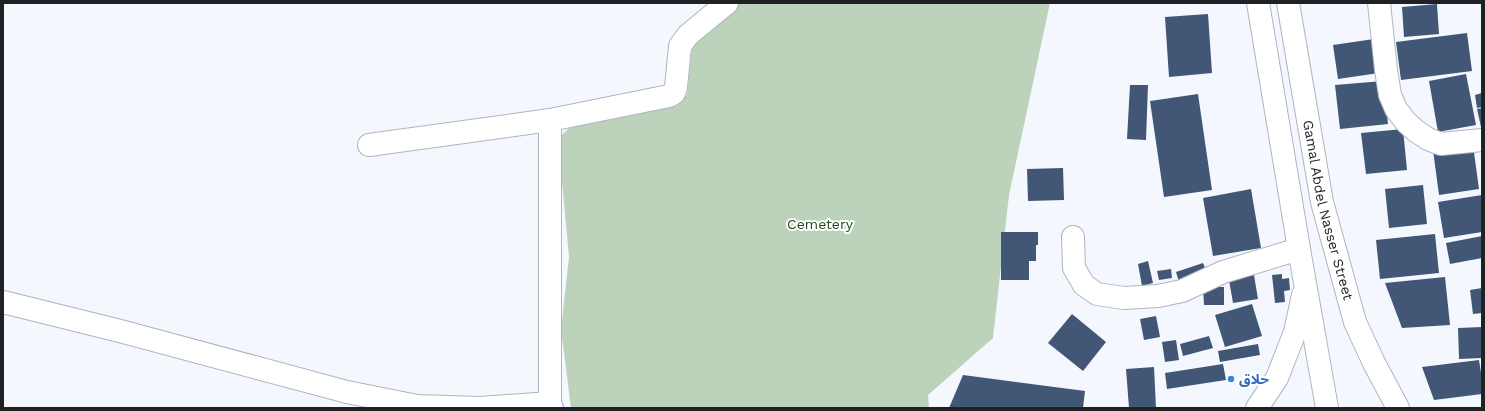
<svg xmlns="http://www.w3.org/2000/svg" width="1485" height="411" viewBox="0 0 1485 411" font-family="'Work Sans','Noto Sans Arabic',sans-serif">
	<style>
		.green { fill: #bdd2ba }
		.building { fill: #425775 }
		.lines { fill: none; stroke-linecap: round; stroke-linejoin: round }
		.minor-casing { stroke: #afb5be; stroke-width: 24 }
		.major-casing { stroke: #afb5be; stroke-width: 24 }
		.minor { stroke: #fff; stroke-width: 22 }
		.major { stroke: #fff; stroke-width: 22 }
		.shop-dot { fill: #3f7fe0; stroke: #fff; stroke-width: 1.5 }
		.labels { text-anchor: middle; stroke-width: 4; stroke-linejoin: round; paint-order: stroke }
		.street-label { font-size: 14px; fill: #1f2125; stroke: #fff }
		.park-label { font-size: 14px; fill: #21491c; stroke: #fff }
		.shop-label { font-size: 14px; font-weight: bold; fill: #366cbe; stroke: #fff; text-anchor: start }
	</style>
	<rect width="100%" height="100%" fill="#f4f8fe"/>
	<path class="green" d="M734,3H1050L1009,195L993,338L928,395L929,408H571L561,329L569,257L558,139L579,118L687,95L693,37Z"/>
	<g class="building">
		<path d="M1437,4L1439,34L1404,37L1402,7Z"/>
		<path d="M1208,14L1212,73L1169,77L1165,17Z"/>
		<path d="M1467,33L1472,71L1401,80L1396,42Z"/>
		<path d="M1374,39L1379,73L1338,79L1333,45Z"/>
		<path d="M1466,74L1476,125L1438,132L1429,81Z"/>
		<path d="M1383,81L1388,124L1340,129L1335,85Z"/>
		<path d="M1130,85H1148L1146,140L1127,139Z"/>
		<path d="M1482,93V107L1477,108L1475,95Z"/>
		<path d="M1198,94L1212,190L1164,197L1150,101Z"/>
		<path d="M1482,108V127H1481L1477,109Z"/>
		<path d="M1403,129L1407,170L1366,174L1361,133Z"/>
		<path d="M1473,145L1479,189L1439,195L1433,150Z"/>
		<path d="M1063,168L1064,200L1028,201L1027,169Z"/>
		<path d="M1423,185L1427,224L1389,228L1385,189Z"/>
		<path d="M1251,189L1261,248L1213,256L1203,198Z"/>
		<path d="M1482,195V232L1444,238L1438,202Z"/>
		<path d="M1001,232H1038V245H1036V261H1029V280H1001Z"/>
		<path d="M1435,234L1439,273L1380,279L1376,240Z"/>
		<path d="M1482,236V258L1450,264L1446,243Z"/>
		<path d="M1148,261L1153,283L1142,286L1138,264Z"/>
		<path d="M1203,263L1207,272L1179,282L1176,272Z"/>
		<path d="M1171,269L1172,278L1159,280L1157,271Z"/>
		<path d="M1282,274V279L1289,278L1290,290L1284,291L1285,302L1275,303L1272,275Z"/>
		<path d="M1254,275L1258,299L1233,303L1229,280Z"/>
		<path d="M1445,277L1450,325L1402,328L1385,283Z"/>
		<path d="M1203,287H1224V305H1204Z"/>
		<path d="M1482,288V313L1473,314L1470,290Z"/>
		<path d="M1252,304L1262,336L1225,347L1215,315Z"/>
		<path d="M1072,314L1106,342L1083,371L1048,343Z"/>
		<path d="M1156,316L1160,337L1144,340L1140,319Z"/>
		<path d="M1482,327V358L1459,359L1458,328Z"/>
		<path d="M1209,336L1213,348L1183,356L1180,344Z"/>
		<path d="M1176,340L1179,360L1165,362L1162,342Z"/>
		<path d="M1258,344L1260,355L1220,362L1218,351Z"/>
		<path d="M1479,360L1482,379V394L1434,400L1422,367Z"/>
		<path d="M1223,364L1226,380L1167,389L1165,373Z"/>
		<path d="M1154,367L1156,408H1129L1126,369Z"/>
		<path d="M963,375L1085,391L1083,408H949Z"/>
	</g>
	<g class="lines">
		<defs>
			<g id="minor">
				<path d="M1379,3L1386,70L1390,95L1396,109L1406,122L1416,131L1428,139L1441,144L1482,140"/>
				<path d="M550,120V403L552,408"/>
				<path d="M369,145L550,120L669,96L674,93L676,87L680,46L688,35L727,3"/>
				<path d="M1073,237L1074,268L1084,285L1097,294L1124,298L1158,296L1182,291L1223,272L1299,249"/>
				<path d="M3,302L120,331L347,392L417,406L480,408L550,403"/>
			</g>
			<g id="major">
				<path d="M1258,3L1299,249L1327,408"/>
				<path id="s1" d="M1288,3L1322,202L1355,322L1374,363L1398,408"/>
				<path d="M1257,408L1277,378L1295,332L1303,295"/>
			</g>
		</defs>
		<use href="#minor" class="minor-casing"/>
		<use href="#major" class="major-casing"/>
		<use href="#minor" class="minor"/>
		<use href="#major" class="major"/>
	</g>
	<circle class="shop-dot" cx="1231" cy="379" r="4"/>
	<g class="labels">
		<g class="street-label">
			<text dy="5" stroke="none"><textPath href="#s1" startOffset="211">Gamal Abdel Nasser Street</textPath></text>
		</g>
		<g class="park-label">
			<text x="820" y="229">Cemetery</text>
		</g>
		<g class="shop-label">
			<text x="1239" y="384">حلاق</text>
		</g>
	</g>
	<rect width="1485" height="411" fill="none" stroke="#1f2125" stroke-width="8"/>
</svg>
